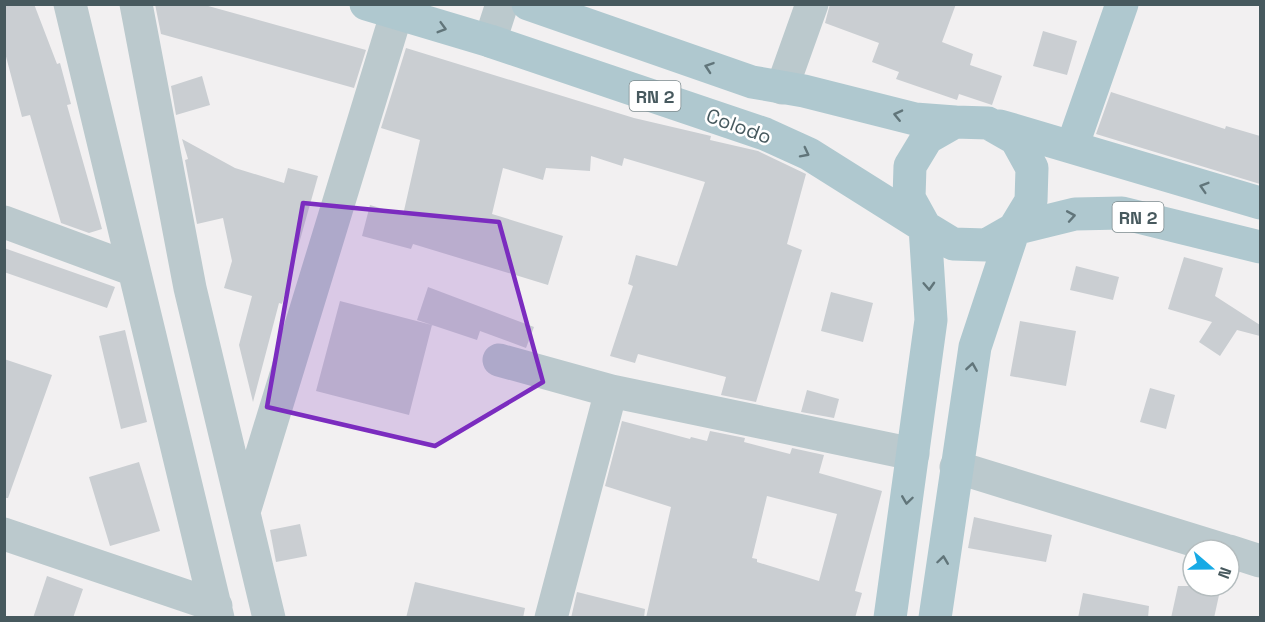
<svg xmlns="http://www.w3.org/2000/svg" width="1265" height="622" viewBox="0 0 1265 622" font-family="'Space Grotesk',sans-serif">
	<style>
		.building { fill: #caced2; fill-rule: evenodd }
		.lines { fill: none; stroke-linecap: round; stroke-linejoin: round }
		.minor { stroke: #bbc9cd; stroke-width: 33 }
		.major { stroke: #afc8cf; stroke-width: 33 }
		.oneway { stroke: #61757a }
		.marked { fill: #7b2cbf; fill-opacity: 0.2; stroke: #7b2cbf; stroke-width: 4.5; stroke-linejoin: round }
		.labels { text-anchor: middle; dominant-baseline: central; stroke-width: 5; stroke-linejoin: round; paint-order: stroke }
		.shield { fill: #fff; stroke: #7e8b8e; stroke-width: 1.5 }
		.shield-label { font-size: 18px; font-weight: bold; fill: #47595e }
		.street-label { font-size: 20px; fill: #47595e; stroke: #fff }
	</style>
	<rect width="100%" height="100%" fill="#f2f0f1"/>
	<path class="building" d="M4,4H34L57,64L60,63L71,104L67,105L102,229L89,233L61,223L30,115L22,117L4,49Z
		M155,4H201L366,50L354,88L161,34Z
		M830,4H956L942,42L973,54L970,65L1002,76L992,105L959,94L957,100L896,79L899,72L872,62L879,43L825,23Z
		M1043,31L1077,41L1067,75L1033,66Z
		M406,48L634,118L711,136L710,140L758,151L806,174L787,244L802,250L756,402L721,395L726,377L638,354L635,363L610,356L633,286L628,284L636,255L677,266L705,182L624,158L622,166L591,156L590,171L546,168L543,180L503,168L492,214L563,236L548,285L413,244L411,249L362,236L370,205L403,215L420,140L381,128Z
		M202,76L210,105L176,115L171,86Z
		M1111,92L1225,129L1226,126L1260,136V184L1096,134Z
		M182,139L235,168L284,183L288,168L318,176L282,304L279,303L253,402L239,345L252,296L224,288L232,261L223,218L197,224L185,160L188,159Z
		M4,248L115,287L107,308L4,272Z
		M1184,257L1223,268L1215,296L1260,325V336L1237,330L1220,356L1199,342L1212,322L1168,309Z
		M1076,266L1119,277L1113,300L1070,290Z
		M428,287L534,327L526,348L480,331L477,340L417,320Z
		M831,292L873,303L863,342L821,331Z
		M340,301L432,325L409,415L316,391Z
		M1020,321L1076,331L1066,386L1010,376Z
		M125,330L147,422L121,429L99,336Z
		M4,359L52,375L8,498H4Z
		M1150,388L1175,395L1166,429L1140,422Z
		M807,390L839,399L834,418L801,412Z
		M622,421L690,439L691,437L707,441L710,431L745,438L744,442L790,454L792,448L824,455L819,473L882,491L855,591L862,593L855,618H646L671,507L605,486ZM767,496L837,514L819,581L757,562V559L752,558Z
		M139,462L160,531L110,546L89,477Z
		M974,517L1052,535L1046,562L968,548Z
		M300,524L307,556L276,562L270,530Z
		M47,576L83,589L73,618H33Z
		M415,582L525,608L523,618H406Z
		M1178,586H1221L1214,618H1171Z
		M577,592L645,609L644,618H571Z
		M1083,593L1149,606L1148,618H1078Z"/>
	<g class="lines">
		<path class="minor" d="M70,4L218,618
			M136,4L190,288L269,618
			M490,41L502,4
			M782,88L812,4
			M4,222L134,270
			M499,360L611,391L913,454
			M956,467L1225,550
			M244,512L396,15
			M4,534L216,606
			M1229,551L1260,561
			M551,618L611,391"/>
		<path class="major" d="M366,4L490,41L765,134L809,154L925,227L931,320L890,618
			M528,4L752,82L804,91L915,119L955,122
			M1000,126L1260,203
			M1072,147L1122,4
			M935,618L975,347L1014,229L1031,201L1032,168L1016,139L988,123L955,122L927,138L910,166L909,198L925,227L953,244L986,245L1014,229L1075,214L1122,213L1260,247"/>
	</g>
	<defs><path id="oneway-chevron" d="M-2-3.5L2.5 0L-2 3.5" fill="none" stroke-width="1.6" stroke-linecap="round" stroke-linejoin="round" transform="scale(1.5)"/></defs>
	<g class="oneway">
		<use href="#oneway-chevron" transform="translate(442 28) rotate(16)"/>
		<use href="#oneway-chevron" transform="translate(709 67) rotate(-161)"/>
		<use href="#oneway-chevron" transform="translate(898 115) rotate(-167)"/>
		<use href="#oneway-chevron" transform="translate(805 153) rotate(27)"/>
		<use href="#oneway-chevron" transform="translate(1204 187) rotate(-163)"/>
		<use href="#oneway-chevron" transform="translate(1071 216) rotate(-10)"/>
		<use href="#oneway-chevron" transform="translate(929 286) rotate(87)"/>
		<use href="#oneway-chevron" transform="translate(972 367) rotate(-81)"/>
		<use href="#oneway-chevron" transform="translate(907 500) rotate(98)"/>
		<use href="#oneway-chevron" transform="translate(943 560) rotate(-82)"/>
	</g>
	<path class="marked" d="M303,203L499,222L543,382L435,446L267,407Z"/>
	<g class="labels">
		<g class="shield">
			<rect x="629.5" y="81" width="51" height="30" rx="4.5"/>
			<rect x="1112.5" y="202" width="51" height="30" rx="4.5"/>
		</g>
		<g class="shield-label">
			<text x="655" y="96">RN 2</text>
			<text x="1138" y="217">RN 2</text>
		</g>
		<g class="street-label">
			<text transform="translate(739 126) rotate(20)">Colodo</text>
		</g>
	</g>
	<rect width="1265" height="622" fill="none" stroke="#47595e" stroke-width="12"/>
	<g transform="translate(1211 568) rotate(110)"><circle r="28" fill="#ffffff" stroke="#b5bdbf" stroke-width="1.5"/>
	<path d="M0-4.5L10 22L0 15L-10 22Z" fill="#17aae5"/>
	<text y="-9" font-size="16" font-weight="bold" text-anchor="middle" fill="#47595e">N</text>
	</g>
</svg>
